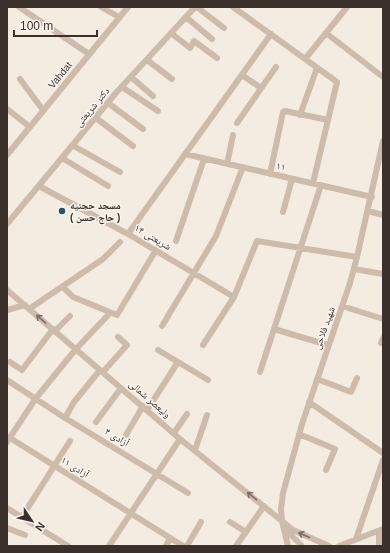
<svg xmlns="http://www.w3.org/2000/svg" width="390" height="553" viewBox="0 0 390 553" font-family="Helvetica,'Noto Naskh Arabic',sans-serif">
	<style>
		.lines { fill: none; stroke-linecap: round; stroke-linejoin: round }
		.minor { stroke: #cdbbac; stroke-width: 6 }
		.oneway { stroke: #7d6f65 }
		.poi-dot { fill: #1f5a5e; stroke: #fbf5ee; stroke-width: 1.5 }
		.labels { text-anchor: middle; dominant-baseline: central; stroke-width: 3; stroke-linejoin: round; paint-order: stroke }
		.street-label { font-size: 10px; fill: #3b302b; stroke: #fbf5ee }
		.poi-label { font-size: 10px; font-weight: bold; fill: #3b302b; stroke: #fbf5ee; text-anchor: start }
	</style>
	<rect width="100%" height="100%" fill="#f4ebe1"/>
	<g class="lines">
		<path class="minor" d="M19,7L89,54
			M101,7L119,17
			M197,7L224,28
			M233,7L337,82L313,183
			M186,17L212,39
			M171,33L190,48L194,41L217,58
			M326,33L383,77
			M305,59L347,7
			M147,60L172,79
			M242,75L261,88
			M131,77L153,96
			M20,79L43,110
			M122,87L158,111
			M108,103L143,129
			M7,109L30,127
			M300,115L317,68
			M96,118L133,146
			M237,123L276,67
			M72,145L120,172
			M185,154L372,197
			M7,155L128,7
			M62,158L108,186
			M227,164L233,135
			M270,174L283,112L285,111L328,120
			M39,186L128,234L234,297
			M368,211L383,215
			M283,212L292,179
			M7,224L115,94L195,7
			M128,234L271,34
			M176,241L204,159
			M354,269L383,274
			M63,287L73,297L117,315L156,250
			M7,290L180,439L282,521L293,530L329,546
			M342,306L383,319
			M29,309L103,259L120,242
			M7,310L25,305
			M162,326L216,236L243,167
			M274,329L328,345
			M55,331L70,316
			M381,343L383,338
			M203,345L234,297L257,241L357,257
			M158,350L208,380
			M10,362L22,370L53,329
			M103,372L127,345L118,337
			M260,372L321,185
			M317,379L351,392L357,378
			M7,380L65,418L188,493
			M309,402L383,453
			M147,410L178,362
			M65,418L74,402L100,370
			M96,422L121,388
			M174,433L187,414
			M299,434L335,449L326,470
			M126,435L143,406
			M10,438L183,546
			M7,442L36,398L76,349L110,313
			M195,450L207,415
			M7,508L68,546
			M22,517L70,441
			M230,522L246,532
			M285,527L290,534L301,545
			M7,528L25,535
			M379,531V546
			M356,539L383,460
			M109,546L180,439
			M166,546L170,538
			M187,546L201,522
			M236,546L264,506
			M288,546L282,521L281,509L283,493L302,424L350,283L357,257L383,141
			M339,546L383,529"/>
	</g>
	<defs><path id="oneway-shaft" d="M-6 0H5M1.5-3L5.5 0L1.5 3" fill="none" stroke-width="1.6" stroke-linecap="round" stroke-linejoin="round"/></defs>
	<g class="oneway">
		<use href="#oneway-shaft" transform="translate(41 319) rotate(-139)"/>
		<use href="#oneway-shaft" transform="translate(252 496) rotate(-141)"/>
		<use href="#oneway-shaft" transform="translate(304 535) rotate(-156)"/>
	</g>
	<circle class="poi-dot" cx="62" cy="211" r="4"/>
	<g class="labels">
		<g class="street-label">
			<text transform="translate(60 75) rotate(-51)">Vahdat</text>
			<text transform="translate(92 107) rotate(-50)">دکتر شریعتی</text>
			<text transform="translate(281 166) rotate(13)">۱۱</text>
			<text transform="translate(153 237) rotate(31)">شریعتی ۱۴</text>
			<text transform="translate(324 328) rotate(-70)">شهید فلاحی</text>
			<text transform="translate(150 399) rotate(41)">ولیعصر شمالی</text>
			<text transform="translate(117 437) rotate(31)">آزادی ۴</text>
			<text transform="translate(75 467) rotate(32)">آزادی ۱۱</text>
		</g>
		<g class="poi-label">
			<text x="70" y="205">مسجد حجتیه<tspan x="70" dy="12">( حاج حسن )</tspan></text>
		</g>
	</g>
	<rect width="390" height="553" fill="none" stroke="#3b302b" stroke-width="16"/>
	<g transform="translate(32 521) rotate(125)" stroke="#fbf5ee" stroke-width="3" paint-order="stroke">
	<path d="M0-3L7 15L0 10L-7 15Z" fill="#3b302b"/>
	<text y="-6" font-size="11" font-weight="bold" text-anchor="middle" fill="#3b302b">N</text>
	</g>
	<path d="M14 30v6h83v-6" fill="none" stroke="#3b302b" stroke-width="2"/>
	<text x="20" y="30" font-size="12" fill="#3b302b" stroke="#fbf5ee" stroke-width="3" paint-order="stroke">100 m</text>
</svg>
